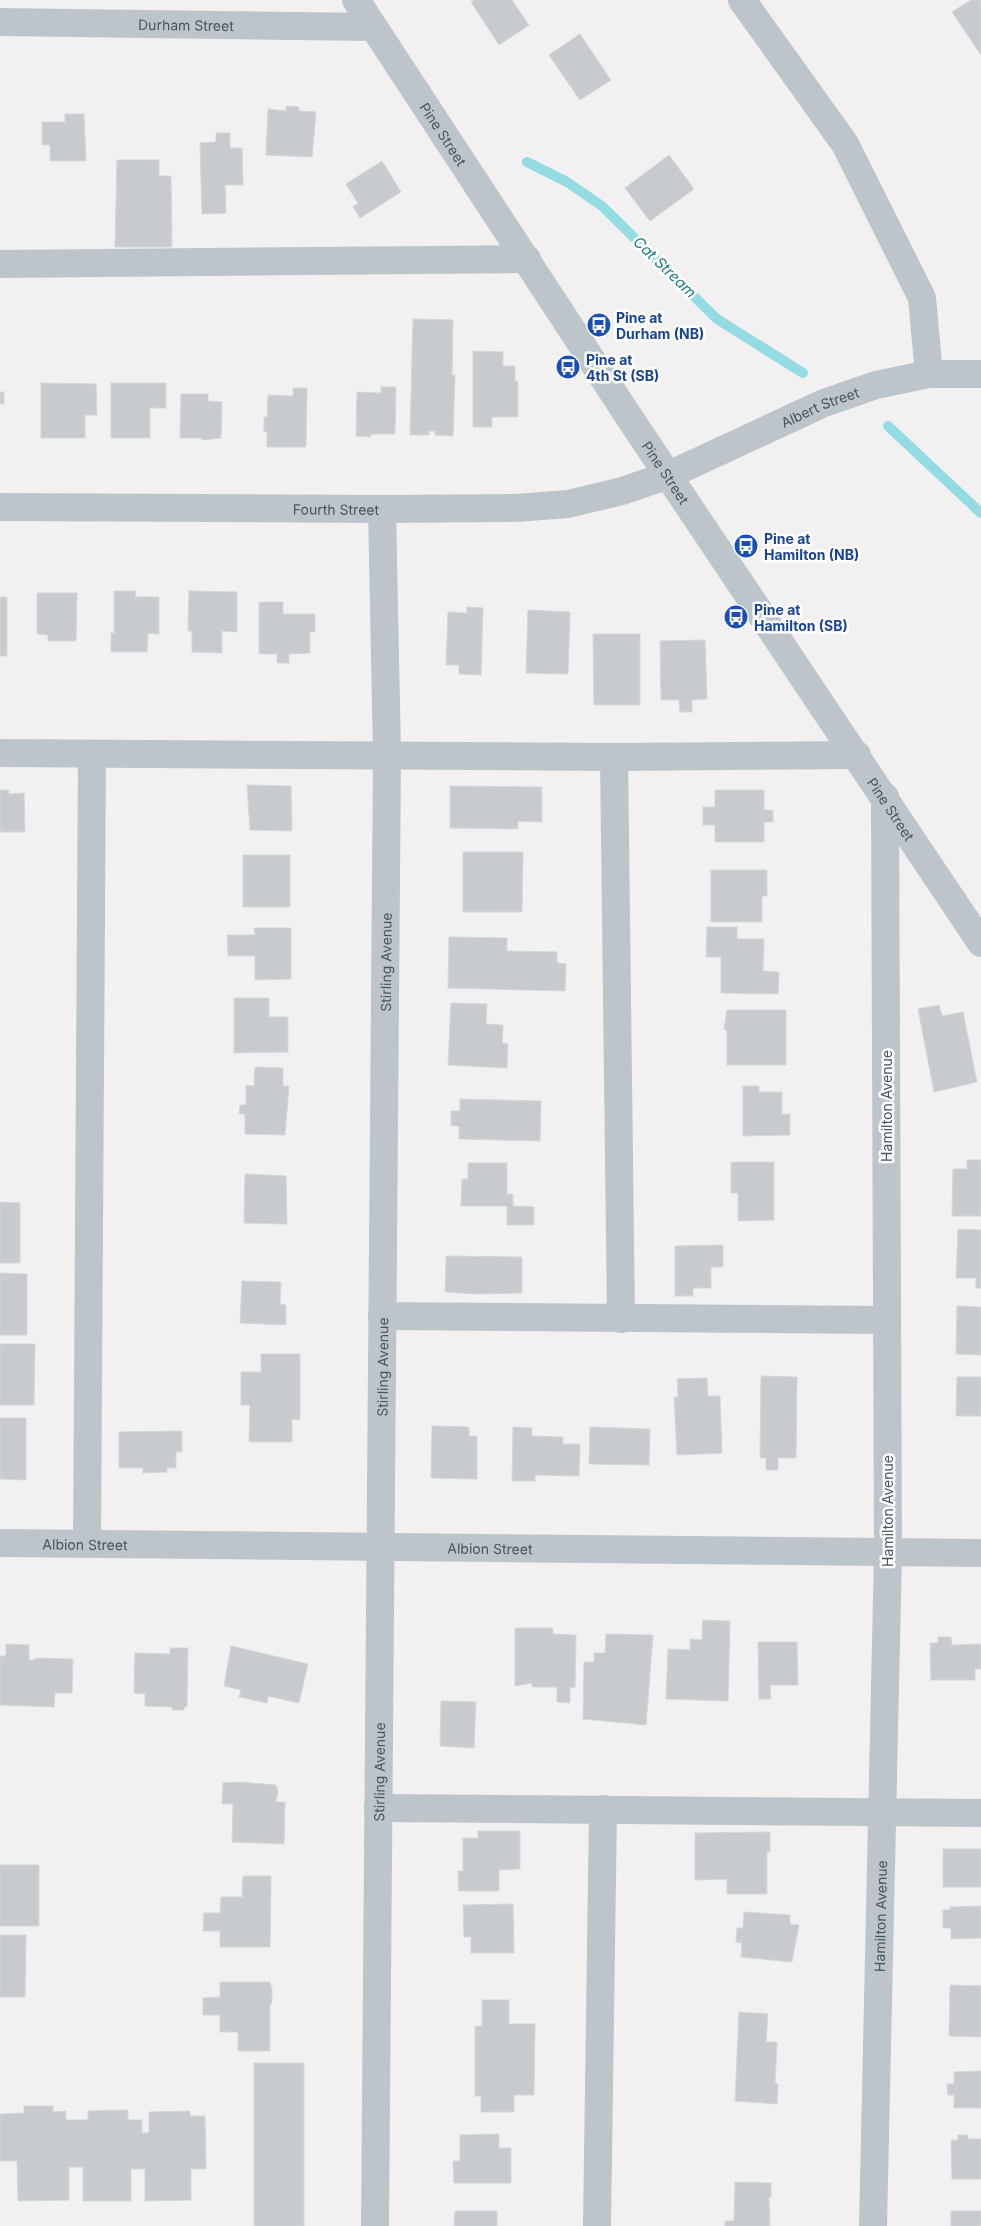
<svg xmlns="http://www.w3.org/2000/svg" width="981" height="2226" viewBox="0 0 981 2226" font-family="Inter,sans-serif">
	<style>
		.lines { fill: none; stroke-linecap: round; stroke-linejoin: round }
		.stream { stroke: #94dce3; stroke-width: 10 }
		.building { fill: #c7cbcf; stroke: #d4d7da }
		.minor { stroke: #bdc5cb; stroke-width: 28 }
		.labels { text-anchor: middle; dominant-baseline: central; stroke-width: 5; stroke-linejoin: round; paint-order: stroke }
		.street-label { font-size: 14px; fill: #49555b; stroke: #fff }
		.transit-label { font-size: 14px; font-weight: bold; fill: #164399; stroke: #fff; text-anchor: start }
		.water-label { font-size: 15px; font-style: italic; fill: #1a7d88; stroke: #fff }
	</style>
	<rect width="100%" height="100%" fill="#f2f0f0"/>
	<g class="lines">
		<path class="stream" d="M527,162L567,182L602,206L717,319L803,373
			M888,426L981,513"/>
	</g>
	<path class="building" d="M474,0H512L529,25L499,45L471,2Z
		M971,0H981V55L952,12Z
		M580,34L611,80L580,100L549,55Z
		M286,106L299,107V111L316,112L312,157L266,155L268,109L286,111Z
		M65,114H84L86,161H50V145H42V122H65Z
		M216,133H230V148H242L243,185H225L226,213L202,214L200,143L216,142Z
		M669,155L694,189L650,221L625,188Z
		M117,160H159V176H171L172,247H115Z
		M382,161L401,192L360,218L353,207L358,203L346,184Z
		M413,319L453,320L452,375H455L453,436L435,435V431H429V435H410Z
		M473,351L503,352V366H515V381H518V417H492V427H473Z
		M41,383L96,384L97,415H85V438H41Z
		M111,383H166V408H150V438H111Z
		M381,387H395L396,390L395,434H371V437L356,436L357,392L381,393Z
		M293,388H307L306,447H267V432H264V417H267L268,395L293,396Z
		M0,392H4V404H0Z
		M181,394H208V401L222,402L221,438L202,440V438H180Z
		M114,591H136L135,597H159V634L148,633L147,652H111V633H114Z
		M189,591L237,592V632L222,631V653L192,652V631H188Z
		M37,593H77L76,641H48V635L37,634Z
		M0,597H7V656H0Z
		M259,602H283V614H315V632H310V653L289,654V663H277V654H259Z
		M467,607L483,608L481,675L459,674V665H446L448,612L467,613Z
		M528,610L570,612L568,674L526,673Z
		M593,634H640V705H594Z
		M705,640L707,699L692,700V712H680L679,700H661L660,641Z
		M247,785L291,786L292,831L250,830Z
		M450,786L542,787V822L518,821V829L450,828Z
		M0,790H9V794L24,793L25,832H0Z
		M715,790H764V810H773V822H764V842H715V825H703V807H715Z
		M463,852H523L522,912H463Z
		M243,855H290V907H243Z
		M711,870H767V896H762V922H711Z
		M707,927H737V939H764L763,971L779,972L778,994L721,993V957H706Z
		M254,928H291V979L255,980V956H228L227,935H255Z
		M449,937L507,938V951L557,952V963L566,964L565,991L448,988Z
		M234,998H269V1017H288V1052L234,1053Z
		M451,1003L487,1004L486,1024L503,1025L502,1043L508,1044L507,1068L448,1065Z
		M939,1005L942,1016L963,1012L977,1082L934,1092L918,1009Z
		M727,1010H786V1065H727V1031L724,1029Z
		M255,1067L283,1068V1086H289L285,1135L245,1134V1114H239L240,1105H246V1085L254,1086Z
		M743,1086H759V1092H782V1114H790V1135L743,1136Z
		M460,1099L541,1101L540,1141L459,1139V1126H451V1111H460Z
		M967,1160H981V1216H952L953,1169H967Z
		M731,1162H774V1220L738,1221V1193H731Z
		M468,1163H507V1194H513V1206L534,1207V1225H507V1206H461L462,1179H468Z
		M245,1174L286,1176L287,1224L244,1223Z
		M0,1202L20,1203V1263H0Z
		M958,1229L981,1230V1288H976V1278H956Z
		M723,1245V1267H711V1288H693V1296H675V1246Z
		M446,1256L522,1257V1293L477,1294L445,1292Z
		M0,1273L27,1274V1335H0Z
		M242,1281L281,1282L280,1304L286,1305V1325L240,1323Z
		M957,1306L981,1307V1355L956,1354Z
		M0,1344H35L34,1405H0Z
		M261,1354H300V1420L292,1419V1442H249L250,1405H241V1372H261Z
		M761,1376L797,1377L796,1458H778V1470H766V1458H760Z
		M957,1377H981V1416H956Z
		M707,1378L708,1396H720L722,1453L677,1455L674,1397H678L677,1379Z
		M0,1418H26V1480L0,1479Z
		M432,1426L469,1427V1436H477V1479L431,1478Z
		M513,1427L532,1428V1436L563,1437V1444H580L579,1476L535,1475V1481H512Z
		M590,1427L650,1429L649,1465L589,1464Z
		M182,1431V1452H176V1468H167V1472L143,1473V1468H119V1432Z
		M703,1620L730,1621L728,1701L666,1699L668,1649L690,1650V1639L702,1640Z
		M515,1628H553V1634L576,1635L575,1688L570,1687V1703L557,1702V1687H532V1683L515,1686Z
		M606,1634L653,1635L646,1725L583,1719L584,1662H594V1653H605Z
		M938,1637H951L952,1645L981,1644V1669H975V1680H931L930,1643H938Z
		M758,1642H797L798,1685H770L771,1699H759Z
		M6,1644L29,1645V1660H35V1658L73,1659L72,1693H55L54,1707L0,1705V1656H6Z
		M231,1646L308,1664L299,1703L268,1696L267,1703L239,1697L241,1690L224,1686Z
		M170,1648H188L187,1707H184V1710H172V1707L145,1706V1694L134,1693L135,1653L170,1654Z
		M441,1701L476,1702L474,1748L440,1746Z
		M237,1782L276,1785L278,1791L276,1802H285L284,1844L232,1842L233,1804H222L223,1783Z
		M478,1831H520V1869L499,1870V1891H459L458,1871H463V1838H478Z
		M770,1832V1852H767V1894H727V1879L695,1880V1833Z
		M943,1849H981V1887H943Z
		M0,1865H39V1926H0Z
		M243,1876H271L270,1947H220V1931H203L204,1913H220L221,1897H242Z
		M513,1904L514,1953H471V1937H464L463,1905Z
		M981,1906V1938L951,1939V1928H943V1910H950V1907Z
		M744,1912L790,1915V1924L799,1925L792,1962L741,1957L742,1943L736,1942L737,1928H743Z
		M0,1935H26L25,1997H0Z
		M220,1982H270L272,1989V2002L270,2005V2051H238V2032H220V2015H203V1998L220,1997Z
		M950,1985L981,1986V2037L949,2036Z
		M482,2000H509V2024H535L534,2095H514V2112H481V2096H475V2026H482Z
		M739,2012L768,2014L766,2042H777L775,2083L778,2084L777,2104L735,2101Z
		M254,2063H304V2226H254Z
		M981,2071V2108H954V2095H948L947,2084H954V2072Z
		M24,2106H53V2112L66,2111V2120H88V2111L128,2110V2120H142V2133H149V2112L190,2111V2116H205L206,2169H191V2200L145,2201V2169H131V2201H83V2167H69V2200L18,2201L17,2161H0V2114L24,2113Z
		M499,2134V2148H511V2183H454L453,2161H460V2135Z
		M958,2135H968V2139H981V2179H952L951,2140H958Z
		M735,2182L771,2183V2198L769,2197L770,2226H725V2221H734Z
		M455,2211H497V2226H454Z
		M951,2211H981V2226H951Z"/>
	<g class="lines">
		<g class="minor">
			<path id="s1" d="M356,0L633,423L981,943"/>
			<path d="M742,0L845,144L922,298L929,374"/>
			<path id="s2" d="M0,22L373,27"/>
			<path d="M0,264L527,259"/>
			<path id="s3" d="M0,507L382,509L516,508L568,504L622,491L669,475L824,403L876,385L929,374H981"/>
			<path d="M0,753L614,757L857,755"/>
			<path d="M614,757L621,1319"/>
			<path d="M382,1316L887,1320"/>
			<path id="s4" d="M0,1543L981,1553"/>
			<path d="M87,1544L92,754"/>
			<path d="M378,1808L981,1813"/>
			<path id="s5" d="M375,2226L387,755L382,509"/>
			<path d="M597,2226L603,1809"/>
			<path id="s6" d="M873,2226L888,1552L885,797"/>
		</g>
	</g>
	<defs>
		<symbol id="bus-disc" viewBox="-11 -11 22 22"><circle r="9.5" fill="#1a4fb4" stroke="#fff"/><path d="M-5-6H5V4H4V6H2V4H-2V6H-4V4H-5ZM-3.5-4V0h7V-4ZM-3.5 1.2v1.5H-2V1.2ZM2 1.2v1.5H3.5V1.2Z" fill="#fff"/></symbol>
	</defs>
	<g fill-rule="evenodd">
		<use href="#bus-disc" x="585" y="311" width="28" height="28"/>
		<use href="#bus-disc" x="554" y="353" width="28" height="28"/>
		<use href="#bus-disc" x="732" y="532" width="28" height="28"/>
		<use href="#bus-disc" x="722" y="603" width="28" height="28"/>
	</g>
	<g class="labels">
		<g class="street-label">
			<text stroke="none"><textPath href="#s2" startOffset="186">Durham Street</textPath></text>
			<text stroke="none"><textPath href="#s1" startOffset="160">Pine Street</textPath></text>
			<text stroke="none"><textPath href="#s3" startOffset="839">Albert Street</textPath></text>
			<text stroke="none"><textPath href="#s1" startOffset="565">Pine Street</textPath></text>
			<text stroke="none"><textPath href="#s3" startOffset="336">Fourth Street</textPath></text>
			<text stroke="none"><textPath href="#s1" startOffset="970">Pine Street</textPath></text>
			<text stroke="none"><textPath href="#s5" startOffset="1264">Stirling Avenue</textPath></text>
			<text transform="translate(886 1106) rotate(-90)">Hamilton Avenue</text>
			<text stroke="none"><textPath href="#s5" startOffset="859">Stirling Avenue</textPath></text>
			<text transform="translate(887 1511) rotate(-90)">Hamilton Avenue</text>
			<text stroke="none"><textPath href="#s4" startOffset="85">Albion Street</textPath></text>
			<text stroke="none"><textPath href="#s4" startOffset="490">Albion Street</textPath></text>
			<text stroke="none"><textPath href="#s5" startOffset="454">Stirling Avenue</textPath></text>
			<text stroke="none"><textPath href="#s6" startOffset="310">Hamilton Avenue</textPath></text>
		</g>
		<g class="transit-label">
			<text x="616" y="317">Pine at<tspan x="616" dy="16">Durham (NB)</tspan></text>
			<text x="586" y="359">Pine at<tspan x="586" dy="16">4th St (SB)</tspan></text>
			<text x="764" y="538">Pine at<tspan x="764" dy="16">Hamilton (NB)</tspan></text>
			<text x="754" y="609">Pine at<tspan x="754" dy="16">Hamilton (SB)</tspan></text>
		</g>
		<g class="water-label">
			<text transform="translate(665 267) rotate(44)">Cat Stream</text>
		</g>
	</g>
</svg>
